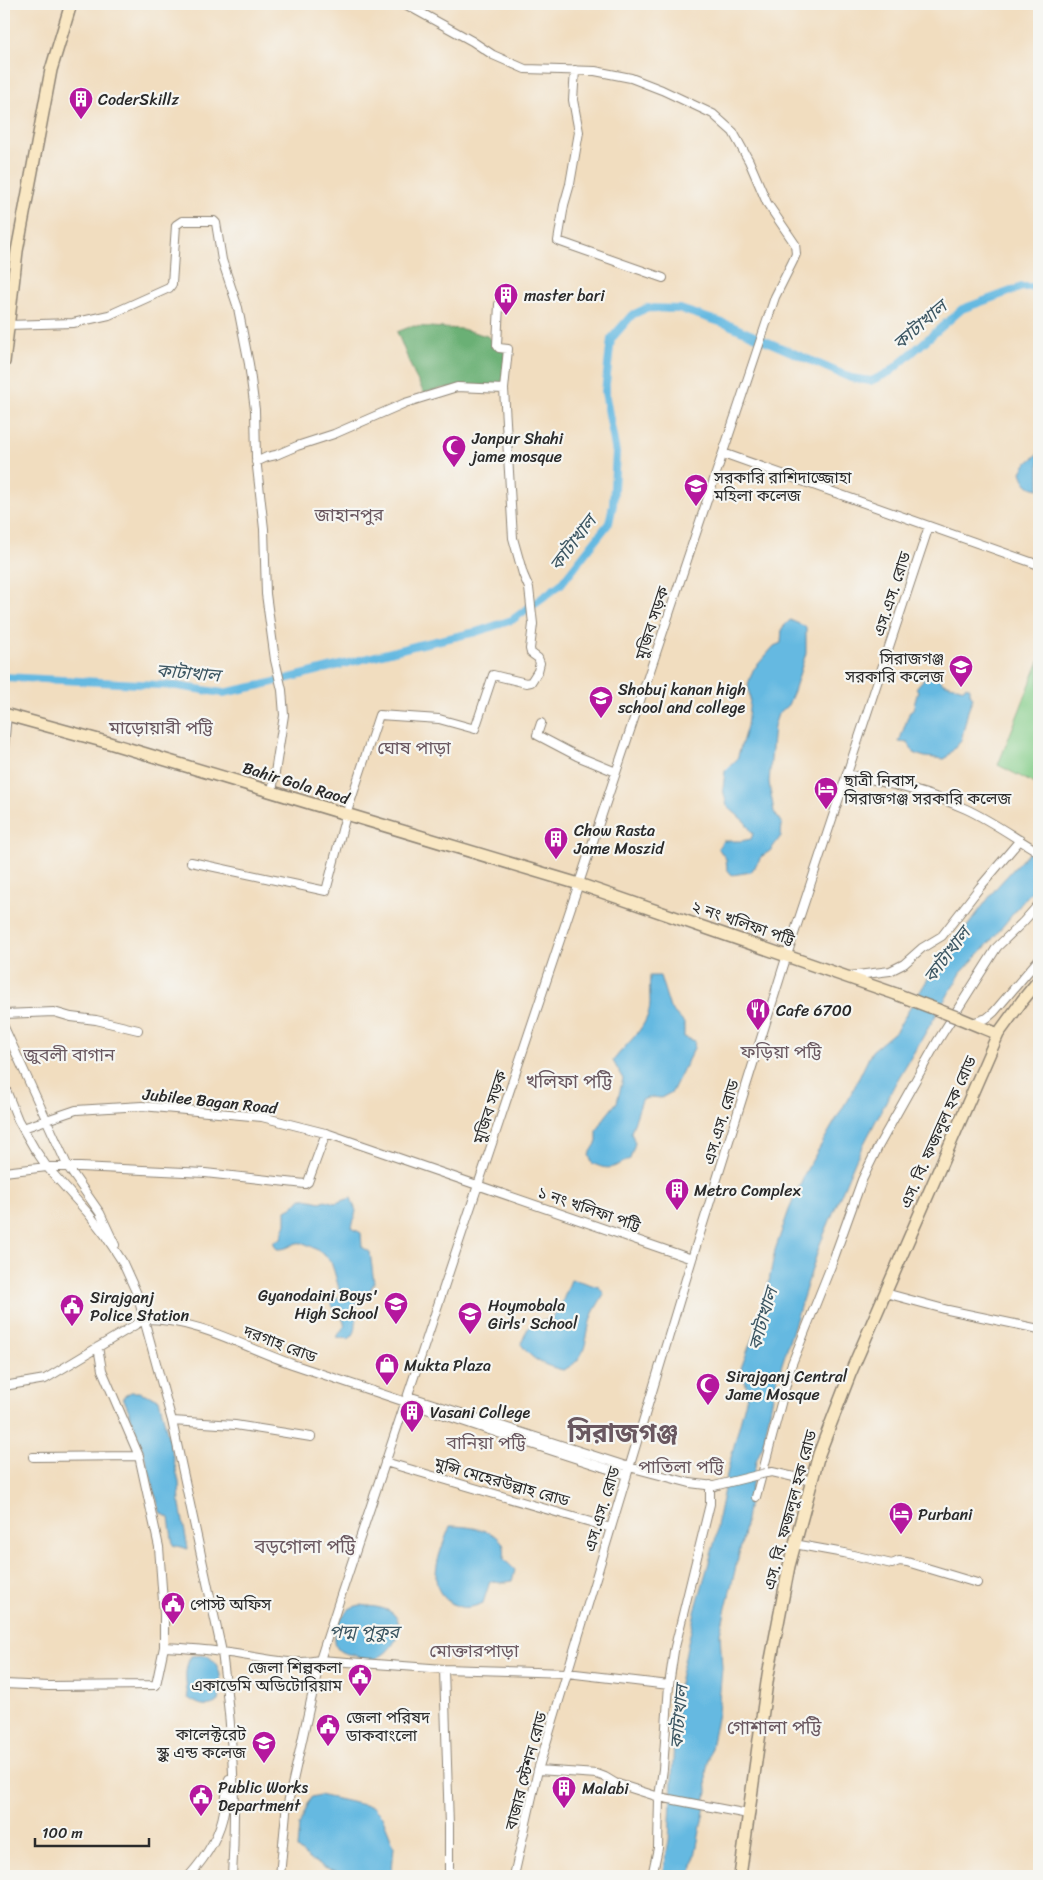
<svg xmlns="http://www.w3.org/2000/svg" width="1043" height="1880" viewBox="0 0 1043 1880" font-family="Sriracha,'Noto Sans Bengali',sans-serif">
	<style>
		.green { fill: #84cd89; stroke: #587c5a }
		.forest { fill: #6bb075; stroke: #4b6e50 }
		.water { fill: #65b9e1; stroke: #487286 }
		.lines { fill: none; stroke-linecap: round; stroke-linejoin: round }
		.canal { stroke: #65b9e1; stroke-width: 8 }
		.street-casing { stroke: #8e8475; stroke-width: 10 }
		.secondary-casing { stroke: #8e8475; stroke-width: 14 }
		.street { stroke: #fff; stroke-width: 8 }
		.secondary { stroke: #f9e7c3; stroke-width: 11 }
		.street-bridge-casing { stroke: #8e8475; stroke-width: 10; stroke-linecap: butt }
		.secondary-bridge-casing { stroke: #8e8475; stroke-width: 14; stroke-linecap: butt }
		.street-bridge { stroke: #fff; stroke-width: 8 }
		.secondary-bridge { stroke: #f9e7c3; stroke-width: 11 }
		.labels { text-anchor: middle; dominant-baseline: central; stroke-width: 4.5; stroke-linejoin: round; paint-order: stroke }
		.poi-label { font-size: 16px; fill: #2b2b2b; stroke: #f6f6f2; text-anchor: start }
		.street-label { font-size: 16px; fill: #2b2b2b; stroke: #f6f6f2 }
		.water-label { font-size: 18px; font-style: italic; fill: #3c5662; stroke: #f6f6f2 }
		.neighbourhood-label { font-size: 18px; fill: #6a5860; stroke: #f6f6f2 }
		.quarter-label { font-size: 19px; fill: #6a5860; stroke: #f6f6f2 }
		.town-label { font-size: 26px; font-weight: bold; fill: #6a5860; stroke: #f6f6f2 }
	</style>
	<rect width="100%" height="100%" fill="#f6f6f2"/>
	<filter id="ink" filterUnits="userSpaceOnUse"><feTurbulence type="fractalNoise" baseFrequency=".02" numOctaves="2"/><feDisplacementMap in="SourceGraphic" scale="10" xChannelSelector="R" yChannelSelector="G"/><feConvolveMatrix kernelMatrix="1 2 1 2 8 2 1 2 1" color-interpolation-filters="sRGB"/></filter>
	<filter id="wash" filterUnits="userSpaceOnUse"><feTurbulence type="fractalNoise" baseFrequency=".0096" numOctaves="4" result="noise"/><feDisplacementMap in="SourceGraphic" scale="20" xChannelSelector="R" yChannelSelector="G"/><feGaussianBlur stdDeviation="1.12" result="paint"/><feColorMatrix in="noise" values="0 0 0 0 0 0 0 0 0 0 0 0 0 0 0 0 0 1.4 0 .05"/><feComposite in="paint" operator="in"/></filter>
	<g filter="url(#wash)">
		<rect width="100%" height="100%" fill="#f1ddbf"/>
		<path class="green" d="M1039,661V786L998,765Z"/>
		<path class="forest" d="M412,326L462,329L487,336L505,349L504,389L444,388L424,393L414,374L397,332Z"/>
		<path class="water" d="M1039,453V489C1028,488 1024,482 1021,472L1025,465Z
			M790,620L806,627V653L794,691L788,705L778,714L774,726L769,782L774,812L782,824L781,836L770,851L762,856L751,872L732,875L727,869L726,859L718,848L723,841H741L751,839L753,834L745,822L727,806L723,789L725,771L737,759L747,726L750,699L748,684L753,670L774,646L781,643L782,628Z
			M928,674L937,675L943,683L964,689L966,686L970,688V693L973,698L968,711L961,741L945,759L925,757L915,754L908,743L899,742L910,711L913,709L918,691L916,688Z
			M1039,841V882L989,943L961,973L895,1084L856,1159L820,1244L775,1386L763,1445L756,1461L743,1537L720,1633L722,1668L718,1713L706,1773L707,1791L703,1816L691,1876H663L669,1841L674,1741L679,1696L678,1687L696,1608L716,1537L718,1518L729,1465L748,1392L741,1368L764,1307L775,1250L789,1210L806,1171L853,1090L872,1051L896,1031L929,977L997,887Z
			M650,976H660L670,1008L684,1023V1037L695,1041L694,1048L672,1092L661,1098L652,1097L642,1100L631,1132L635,1143L630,1159C613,1167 610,1172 592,1163L589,1155L597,1142V1131L605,1117L617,1102L623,1079L613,1061C626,1043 649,1028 650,1003C650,994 649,985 650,976Z
			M301,1198L321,1202L325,1200L335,1203L351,1198L356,1211L352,1228L361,1233L362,1247L370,1252L374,1283L367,1296L358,1295C357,1301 356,1307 356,1312C355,1323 359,1331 349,1339L337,1337L345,1325L340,1313L331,1305L334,1299L341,1297C338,1285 335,1273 331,1262C329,1257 308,1243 302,1243C293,1241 290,1250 277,1249L273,1242L281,1238L286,1223V1210L295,1205Z
			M571,1280C580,1280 590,1285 599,1287L604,1294C601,1300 597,1305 594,1311C583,1333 592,1358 563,1370C545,1366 531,1360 521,1344L527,1330L533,1322L550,1320L559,1310Z
			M131,1392H139L159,1399L179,1482L180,1505L188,1549L173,1545L169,1518L160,1512C150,1472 139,1434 123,1397Z
			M450,1526C465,1526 500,1529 504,1547C505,1551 504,1556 504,1559L515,1570L512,1581L501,1583L490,1581L483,1603C474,1607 463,1610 453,1604C450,1602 446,1600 444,1597C426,1580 443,1545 450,1526Z
			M360,1605C369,1606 383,1607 391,1612C410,1625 391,1656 373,1659C367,1660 360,1657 354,1655C348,1654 340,1653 337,1648C330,1636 341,1612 353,1607C355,1606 358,1606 360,1605Z
			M206,1655C223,1664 222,1684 219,1701C207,1709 199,1705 188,1698C186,1683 183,1670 191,1656Z
			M319,1795L373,1807L382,1816L394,1846L392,1870L386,1876C351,1876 325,1874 297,1849L299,1826L311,1797Z"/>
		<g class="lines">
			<path class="canal" d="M4,677L177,686L223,693L262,685L418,645L476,632L512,620L561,584L609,523L613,505L616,453L605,392L611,339L632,315L647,308L680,309L729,325L851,378L871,381L890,372L962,309L1022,287H1039"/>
		</g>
	</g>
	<g filter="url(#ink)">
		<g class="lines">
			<defs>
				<path id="street" d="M575,70L573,100L579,132L570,184L564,205L558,241L663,278
					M499,304L497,345L499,348L508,349L504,389
					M8,325L73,323L109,315L169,288L172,284L176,225L182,221H214L216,223L222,260L238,308L249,364L255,410L256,458L264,529L266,594L275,660L282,690L284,715L272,792
					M723,453L1039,565
					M541,723L537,735L577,756L616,772
					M4,747L7,714
					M847,774C887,783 928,792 966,809C992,821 1015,838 1039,852
					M191,862L326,891L346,815L379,715L439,719L475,729L493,675L526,683L531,682L538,671L540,663L538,658L531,653L530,649L533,624L529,588L523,574L513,538L504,389L457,387L405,403L334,434L297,446L276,455L267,457L256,462
					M849,976L890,971L904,964L922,948L942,936L980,887L1020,840
					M4,1014L54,1012L71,1017L96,1020L138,1030
					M972,1023L987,1018L994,1012L1039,959
					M4,1027L68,1167L100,1213L115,1245
					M4,1085L18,1120L34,1148L47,1167L88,1213L105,1235L122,1261L137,1294L172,1421L222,1652C232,1725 237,1802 232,1876
					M23,1128L76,1110L142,1106L262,1117L329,1134L692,1259
					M4,1172L47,1167H80L205,1173L305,1184L308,1182L326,1133
					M885,1293L948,1310L1039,1329
					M4,1386L45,1379L145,1319C197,1319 244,1347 292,1364C404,1402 515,1439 627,1475
					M408,1396L629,1467L690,1483L714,1486
					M172,1421L235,1425L311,1437
					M33,1457L139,1456
					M385,1462L611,1528
					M766,1473L772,1472L812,1481
					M756,1497L791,1366L831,1266L862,1180L878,1147L937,1042L997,947L1023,922L1039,904
					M794,1544L844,1553L892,1564L899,1561L907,1562L977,1583
					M164,1647C183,1648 202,1649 221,1652C253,1655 288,1667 320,1660L444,1669L567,1673L669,1685
					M444,1669L449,1826V1876
					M4,1684L49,1686L156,1685L164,1647V1615L159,1547L139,1456L102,1370L98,1347
					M538,1770L597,1774L605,1777L615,1783L659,1797L748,1814
					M189,1876C206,1857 220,1836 224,1811C226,1800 226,1789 229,1779
					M280,1876L286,1812L320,1660L342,1592L775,297L793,261L796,254L795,244L767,203L749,161L733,132L713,114L662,90L631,78L595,71L525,69L493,55L472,41L405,4
					M514,1876L538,1770L692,1259L787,955L929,526
					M652,1876L658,1848L659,1797L663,1769L669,1685L674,1651L710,1504V1485"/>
				<path id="secondary" d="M4,362L17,251L51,70L71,4
					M4,714L106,742L579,884L896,994
					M959,1018L998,1034
					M740,1876L768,1675L789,1566L819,1454L850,1374L998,1034L1022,1001L1039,980"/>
			</defs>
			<use href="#street" class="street-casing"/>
			<use href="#secondary" class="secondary-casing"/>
			<use href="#street" class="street"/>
			<use href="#secondary" class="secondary"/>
			<defs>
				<path id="street-bridge" d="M714,1486L766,1473"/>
				<path id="secondary-bridge" d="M896,994L959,1018"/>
			</defs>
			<use href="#street-bridge" class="street-bridge-casing"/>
			<use href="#secondary-bridge" class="secondary-bridge-casing"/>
			<use href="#street-bridge" class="street-bridge"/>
			<use href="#secondary-bridge" class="secondary-bridge"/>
		</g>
	</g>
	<defs>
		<symbol id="building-pin" viewBox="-11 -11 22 30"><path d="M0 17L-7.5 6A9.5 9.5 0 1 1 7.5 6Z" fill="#b5179e" stroke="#f6f6f2"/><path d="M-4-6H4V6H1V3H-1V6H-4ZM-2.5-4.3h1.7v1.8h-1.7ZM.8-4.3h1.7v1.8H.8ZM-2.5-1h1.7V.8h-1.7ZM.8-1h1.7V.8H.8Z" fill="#fff"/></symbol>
		<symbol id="mosque-pin" viewBox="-11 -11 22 30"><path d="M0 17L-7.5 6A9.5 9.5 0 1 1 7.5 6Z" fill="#b5179e" stroke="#f6f6f2"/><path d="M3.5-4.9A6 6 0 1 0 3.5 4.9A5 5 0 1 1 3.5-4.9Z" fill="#fff"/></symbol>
		<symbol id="university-pin" viewBox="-11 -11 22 30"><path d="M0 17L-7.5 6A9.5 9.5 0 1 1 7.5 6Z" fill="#b5179e" stroke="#f6f6f2"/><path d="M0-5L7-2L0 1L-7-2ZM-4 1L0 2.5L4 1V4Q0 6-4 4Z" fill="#fff"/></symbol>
		<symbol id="hotel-pin" viewBox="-11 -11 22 30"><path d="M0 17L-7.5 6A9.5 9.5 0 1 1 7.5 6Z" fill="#b5179e" stroke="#f6f6f2"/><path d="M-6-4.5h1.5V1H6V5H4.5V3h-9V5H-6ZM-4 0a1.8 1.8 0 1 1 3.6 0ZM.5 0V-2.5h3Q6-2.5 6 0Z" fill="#fff"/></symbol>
		<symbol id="restaurant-pin" viewBox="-11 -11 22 30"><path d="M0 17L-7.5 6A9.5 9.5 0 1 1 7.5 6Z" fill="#b5179e" stroke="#f6f6f2"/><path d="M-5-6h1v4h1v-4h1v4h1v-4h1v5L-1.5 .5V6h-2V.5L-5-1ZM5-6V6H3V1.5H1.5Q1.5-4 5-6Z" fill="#fff"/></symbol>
		<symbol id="school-pin" viewBox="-11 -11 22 30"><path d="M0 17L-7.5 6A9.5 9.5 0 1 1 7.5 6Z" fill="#b5179e" stroke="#f6f6f2"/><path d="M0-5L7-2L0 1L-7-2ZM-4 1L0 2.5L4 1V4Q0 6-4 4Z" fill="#fff"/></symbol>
		<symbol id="civic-pin" viewBox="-11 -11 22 30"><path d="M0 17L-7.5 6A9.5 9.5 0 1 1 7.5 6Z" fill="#b5179e" stroke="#f6f6f2"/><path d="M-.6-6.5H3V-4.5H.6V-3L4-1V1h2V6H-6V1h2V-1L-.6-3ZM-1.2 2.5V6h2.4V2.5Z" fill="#fff"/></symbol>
		<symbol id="shop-pin" viewBox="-11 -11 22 30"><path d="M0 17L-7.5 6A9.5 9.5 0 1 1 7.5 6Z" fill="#b5179e" stroke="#f6f6f2"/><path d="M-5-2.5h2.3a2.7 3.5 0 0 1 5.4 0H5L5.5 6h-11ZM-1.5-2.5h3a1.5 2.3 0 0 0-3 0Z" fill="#fff"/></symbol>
	</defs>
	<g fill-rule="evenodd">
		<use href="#building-pin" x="67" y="85" width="28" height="38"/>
		<use href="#building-pin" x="492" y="281" width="28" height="38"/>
		<use href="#mosque-pin" x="440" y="433" width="28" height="38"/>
		<use href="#university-pin" x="682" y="472" width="28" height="38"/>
		<use href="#university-pin" x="947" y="653" width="28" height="38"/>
		<use href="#university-pin" x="587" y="684" width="28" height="38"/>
		<use href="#hotel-pin" x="812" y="775" width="28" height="38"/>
		<use href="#building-pin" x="542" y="825" width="28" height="38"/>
		<use href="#restaurant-pin" x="744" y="996" width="28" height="38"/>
		<use href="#building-pin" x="663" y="1176" width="28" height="38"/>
		<use href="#school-pin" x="382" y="1290" width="28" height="38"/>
		<use href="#civic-pin" x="58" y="1292" width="28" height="38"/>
		<use href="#school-pin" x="456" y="1300" width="28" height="38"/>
		<use href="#shop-pin" x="373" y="1351" width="28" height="38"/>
		<use href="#mosque-pin" x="694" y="1371" width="28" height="38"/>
		<use href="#building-pin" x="398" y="1398" width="28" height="38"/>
		<use href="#hotel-pin" x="887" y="1500" width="28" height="38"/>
		<use href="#civic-pin" x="159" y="1590" width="28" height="38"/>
		<use href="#civic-pin" x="346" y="1662" width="28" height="38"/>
		<use href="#civic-pin" x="314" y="1712" width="28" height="38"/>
		<use href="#school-pin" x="250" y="1729" width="28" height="38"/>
		<use href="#building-pin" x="550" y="1774" width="28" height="38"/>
		<use href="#civic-pin" x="187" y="1782" width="28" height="38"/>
	</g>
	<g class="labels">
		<g class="poi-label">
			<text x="98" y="99">CoderSkillz</text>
			<text x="524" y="295">master bari</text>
			<text x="472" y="438">Janpur Shahi<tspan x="472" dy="18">jame mosque</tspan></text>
			<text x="714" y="477">সরকারি রাশিদাজ্জোহা<tspan x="714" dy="18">মহিলা কলেজ</tspan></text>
			<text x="944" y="658" text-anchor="end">সিরাজগঞ্জ<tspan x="944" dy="18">সরকারি কলেজ</tspan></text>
			<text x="618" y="689">Shobuj kanan high<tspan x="618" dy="18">school and college</tspan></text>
			<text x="844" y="780">ছাত্রী নিবাস,<tspan x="844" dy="18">সিরাজগঞ্জ সরকারি কলেজ</tspan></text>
			<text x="574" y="830">Chow Rasta<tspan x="574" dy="18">Jame Moszid</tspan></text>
			<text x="776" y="1010">Cafe 6700</text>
			<text x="694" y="1190">Metro Complex</text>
			<text x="378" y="1295" text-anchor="end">Gyanodaini Boys'<tspan x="378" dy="18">High School</tspan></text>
			<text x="90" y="1297">Sirajganj<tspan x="90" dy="18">Police Station</tspan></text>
			<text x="488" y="1305">Hoymobala<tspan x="488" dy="18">Girls' School</tspan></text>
			<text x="404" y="1365">Mukta Plaza</text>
			<text x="726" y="1376">Sirajganj Central<tspan x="726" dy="18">Jame Mosque</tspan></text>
			<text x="430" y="1412">Vasani College</text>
			<text x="918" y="1514">Purbani</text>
			<text x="190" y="1604">পোস্ট অফিস</text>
			<text x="342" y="1667" text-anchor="end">জেলা শিল্পকলা<tspan x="342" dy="18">একাডেমি অডিটোরিয়াম</tspan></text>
			<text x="346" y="1717">জেলা পরিষদ<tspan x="346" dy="18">ডাকবাংলো</tspan></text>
			<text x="246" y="1734" text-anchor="end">কালেক্টরেট<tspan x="246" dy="18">স্কুল এন্ড কলেজ</tspan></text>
			<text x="218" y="1787">Public Works<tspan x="218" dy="18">Department</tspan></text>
			<text x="582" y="1788">Malabi</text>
		</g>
		<g class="street-label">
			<text transform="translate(892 594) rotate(-72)">এস.এস. রোড</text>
			<text transform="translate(652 623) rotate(-72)">মুজিব সড়ক</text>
			<text transform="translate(296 783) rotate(17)">Bahir Gola Raod</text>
			<text transform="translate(743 923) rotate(19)">২ নং খলিফা পট্টি</text>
			<text transform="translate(210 1101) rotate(6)">Jubilee Bagan Road</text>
			<text transform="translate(490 1107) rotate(-72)">মুজিব সড়ক</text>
			<text transform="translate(721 1122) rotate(-73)">এস.এস. রোড</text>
			<text transform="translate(938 1132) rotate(-66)">এস. বি. ফজলুল হক রোড</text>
			<text transform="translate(589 1209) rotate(19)">১ নং খলিফা পট্টি</text>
			<text transform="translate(280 1344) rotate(21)">দরগাহ রোড</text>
			<text transform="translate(502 1482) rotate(16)">মুন্সি মেহেরউল্লাহ রোড</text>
			<text transform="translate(602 1509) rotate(-73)">এস.এস. রোড</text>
			<text transform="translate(790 1510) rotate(-75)">এস. বি. ফজলুল হক রোড</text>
			<text transform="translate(526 1771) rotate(-75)">বাজার স্টেশন রোড</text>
		</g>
		<g class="water-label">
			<text transform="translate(920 325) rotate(-41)">কাটাখাল</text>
			<text transform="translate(573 543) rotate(-53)">কাটাখাল</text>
			<text transform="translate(188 673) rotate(5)">কাটাখাল</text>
			<text transform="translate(947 955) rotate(-53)">কাটাখাল</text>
			<text transform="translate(763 1319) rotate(-74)">কাটাখাল</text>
			<text x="364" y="1632">পদ্ম পুকুর</text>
			<text transform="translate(679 1717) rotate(-85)">কাটাখাল</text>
		</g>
		<g class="neighbourhood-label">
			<text x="349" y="515">জাহানপুর</text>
			<text x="161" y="728">মাড়োয়ারী পট্টি</text>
			<text x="414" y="748">ঘোষ পাড়া</text>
			<text x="781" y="1052">ফড়িয়া পট্টি</text>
			<text x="69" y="1055">জুবলী বাগান</text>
			<text x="486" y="1443">বানিয়া পট্টি</text>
			<text x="681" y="1467">পাতিলা পট্টি</text>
			<text x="474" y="1651">মোক্তারপাড়া</text>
		</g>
		<g class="quarter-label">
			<text x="569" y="1081">খলিফা পট্টি</text>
			<text x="305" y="1546">বড়গোলা পট্টি</text>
			<text x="774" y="1727">গোশালা পট্টি</text>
		</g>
		<g class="town-label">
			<text x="623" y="1433">সিরাজগঞ্জ</text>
		</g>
	</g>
	<rect width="1043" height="1880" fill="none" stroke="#f6f6f2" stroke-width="20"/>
	<path d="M35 1838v8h114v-8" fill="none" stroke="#2b2b2b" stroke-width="2.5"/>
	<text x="42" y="1838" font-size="15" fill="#2b2b2b" stroke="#f6f6f2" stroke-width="4" paint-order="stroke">100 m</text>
</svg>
